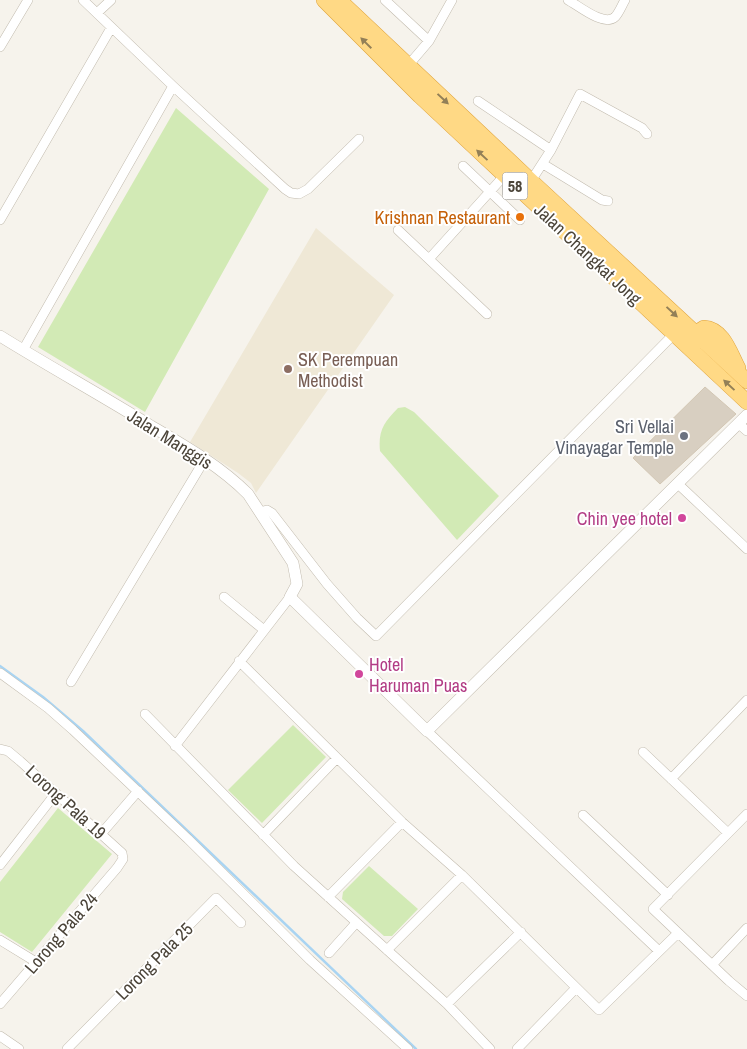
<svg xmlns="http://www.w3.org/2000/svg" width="747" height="1049" viewBox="0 0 747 1049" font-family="'Archivo Narrow',sans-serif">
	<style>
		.education { fill: #efe8d6 }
		.green { fill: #d2eab5 }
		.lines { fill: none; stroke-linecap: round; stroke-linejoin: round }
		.stream { stroke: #a9d4f2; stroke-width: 2.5 }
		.building { fill: #d8cfc1; stroke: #d3c7b4 }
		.minor-casing { stroke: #c2bbae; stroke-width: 10 }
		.tertiary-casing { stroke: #c2bbae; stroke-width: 12 }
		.trunk-casing { stroke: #e0a43c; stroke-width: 16 }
		.minor { stroke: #fff; stroke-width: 9 }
		.tertiary { stroke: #fff; stroke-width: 11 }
		.trunk { stroke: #ffd985; stroke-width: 15 }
		.oneway { fill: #938057 }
		.food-dot { fill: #e8710a; stroke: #fff; stroke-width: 2 }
		.education-dot { fill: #8d6e63; stroke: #fff; stroke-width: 2 }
		.worship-dot { fill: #6b7280; stroke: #fff; stroke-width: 2 }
		.hotel-dot { fill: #d1479c; stroke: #fff; stroke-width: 2 }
		.labels { text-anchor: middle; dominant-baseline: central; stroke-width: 4; stroke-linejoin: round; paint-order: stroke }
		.shield { fill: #fff; stroke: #817c74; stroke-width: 1 }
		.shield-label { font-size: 16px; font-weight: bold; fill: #4b4439 }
		.food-label { font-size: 18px; fill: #c56008; stroke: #fff; text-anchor: end }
		.street-label { font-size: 18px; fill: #4b4439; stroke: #fff }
		.education-label { font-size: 18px; fill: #785e54; stroke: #fff; text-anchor: start }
		.worship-label { font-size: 18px; fill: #5b616d; stroke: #fff; text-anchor: end }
		.hotel-label { font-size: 18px; fill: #b23c85; stroke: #fff; text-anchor: end }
	</style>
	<rect width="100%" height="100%" fill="#f6f3ec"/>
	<path class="education" d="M316,228L394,295L256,493L251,483L238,473L190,442Z"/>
	<path class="green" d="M176,108L269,189L145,412L38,347Z
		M405,407L414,412L499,496L457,540L380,451C378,431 384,422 398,408Z
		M293,725L326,757L262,823L228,790Z
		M58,808L112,854L32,952L0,932V882Z
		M369,866L418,909L392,936H384L342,899L343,892Z"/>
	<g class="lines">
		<path class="stream" d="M0,666L43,697L83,731L416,1049"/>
	</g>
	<path class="building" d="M705,387L736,414L660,484L633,458Z"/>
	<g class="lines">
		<defs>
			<path id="minor" d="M83,0L173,86L285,189L291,193L299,194L308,189L359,139
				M385,0L429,41
				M568,0C579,6 604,27 615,17C619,13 622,5 625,0
				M97,13L111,0
				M0,47L28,0
				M406,68L429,41L452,0
				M478,101L551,150
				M543,164L602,200L608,201
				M463,166L520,220
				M531,181L551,150L580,94L642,128L647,134
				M0,220L111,28
				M398,230L487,314
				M429,259L504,176
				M23,350L173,86
				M739,424L747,431
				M678,484L747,549
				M260,512L267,510L272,513L327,584L357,618L376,636L674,334
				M224,597L264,630
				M239,661L402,822L462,875L599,1010L678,933
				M0,673L48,708L73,730L188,839L310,960L408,1049
				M71,682L205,459
				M145,714L294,866L447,1004L490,1049
				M427,731L659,951
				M175,746L290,597
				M0,749L8,751L20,761L122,853L123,859L117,868L0,1004
				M643,752L728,833
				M671,779L747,700
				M747,814L653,909L729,981L747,996
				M583,815L668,895
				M101,834L138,791
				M263,835L337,758
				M0,865L56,793
				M328,897L402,822
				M0,940L36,962
				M387,950L462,875
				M329,953L356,923
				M712,965L747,928
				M447,1004L521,932
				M0,1036L19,1049
				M67,1049L216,898L241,923
				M517,1049L576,988"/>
			<path id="tertiary" d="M0,336C50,367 101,395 151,426C185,446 220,466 248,494L293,563L297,584L290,597L427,731L747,415"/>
			<path id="trunk" d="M324,0L420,96L747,402
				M339,0L531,181L747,381
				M696,343C695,335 698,331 704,328C723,329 730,353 738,368"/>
		</defs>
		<use href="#minor" class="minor-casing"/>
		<use href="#tertiary" class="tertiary-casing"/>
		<use href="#trunk" class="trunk-casing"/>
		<use href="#minor" class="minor"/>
		<use href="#tertiary" class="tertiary"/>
		<use href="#trunk" class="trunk"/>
	</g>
	<defs><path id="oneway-solid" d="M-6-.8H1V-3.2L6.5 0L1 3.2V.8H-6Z" transform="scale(1.25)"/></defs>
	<g class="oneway">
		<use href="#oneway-solid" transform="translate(366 43) rotate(-135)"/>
		<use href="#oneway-solid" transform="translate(443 99) rotate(43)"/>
		<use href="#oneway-solid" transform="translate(482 155) rotate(-137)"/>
		<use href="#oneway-solid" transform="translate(672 312) rotate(43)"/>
		<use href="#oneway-solid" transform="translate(729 385) rotate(-137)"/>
	</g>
	<circle class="food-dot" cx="520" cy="217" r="5"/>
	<circle class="education-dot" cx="288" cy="369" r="5"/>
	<circle class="worship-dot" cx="684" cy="436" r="5"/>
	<g class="hotel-dot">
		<circle cx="682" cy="518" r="5"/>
		<circle cx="359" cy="674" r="5"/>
	</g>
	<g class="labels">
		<rect class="shield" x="502.5" y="172.5" width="25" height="27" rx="4"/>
		<g class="shield-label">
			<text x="515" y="186">58</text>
		</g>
		<g class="food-label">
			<text x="510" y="217">Krishnan Restaurant</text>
		</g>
		<g class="street-label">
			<text transform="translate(588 254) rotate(43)">Jalan Changkat Jong</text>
			<text transform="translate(170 439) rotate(32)">Jalan Manggis</text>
			<text transform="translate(66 802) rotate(42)">Lorong Pala 19</text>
			<text transform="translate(61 933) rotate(-49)">Lorong Pala 24</text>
			<text transform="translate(154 961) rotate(-45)">Lorong Pala 25</text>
		</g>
		<g class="education-label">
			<text x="298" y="359">SK Perempuan<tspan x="298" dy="21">Methodist</tspan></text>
		</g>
		<g class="worship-label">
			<text x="674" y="426">Sri Vellai<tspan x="674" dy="21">Vinayagar Temple</tspan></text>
		</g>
		<g class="hotel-label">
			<text x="672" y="518">Chin yee hotel</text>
			<text x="369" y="664" text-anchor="start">Hotel<tspan x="369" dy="21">Haruman Puas</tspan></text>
		</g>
	</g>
</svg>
